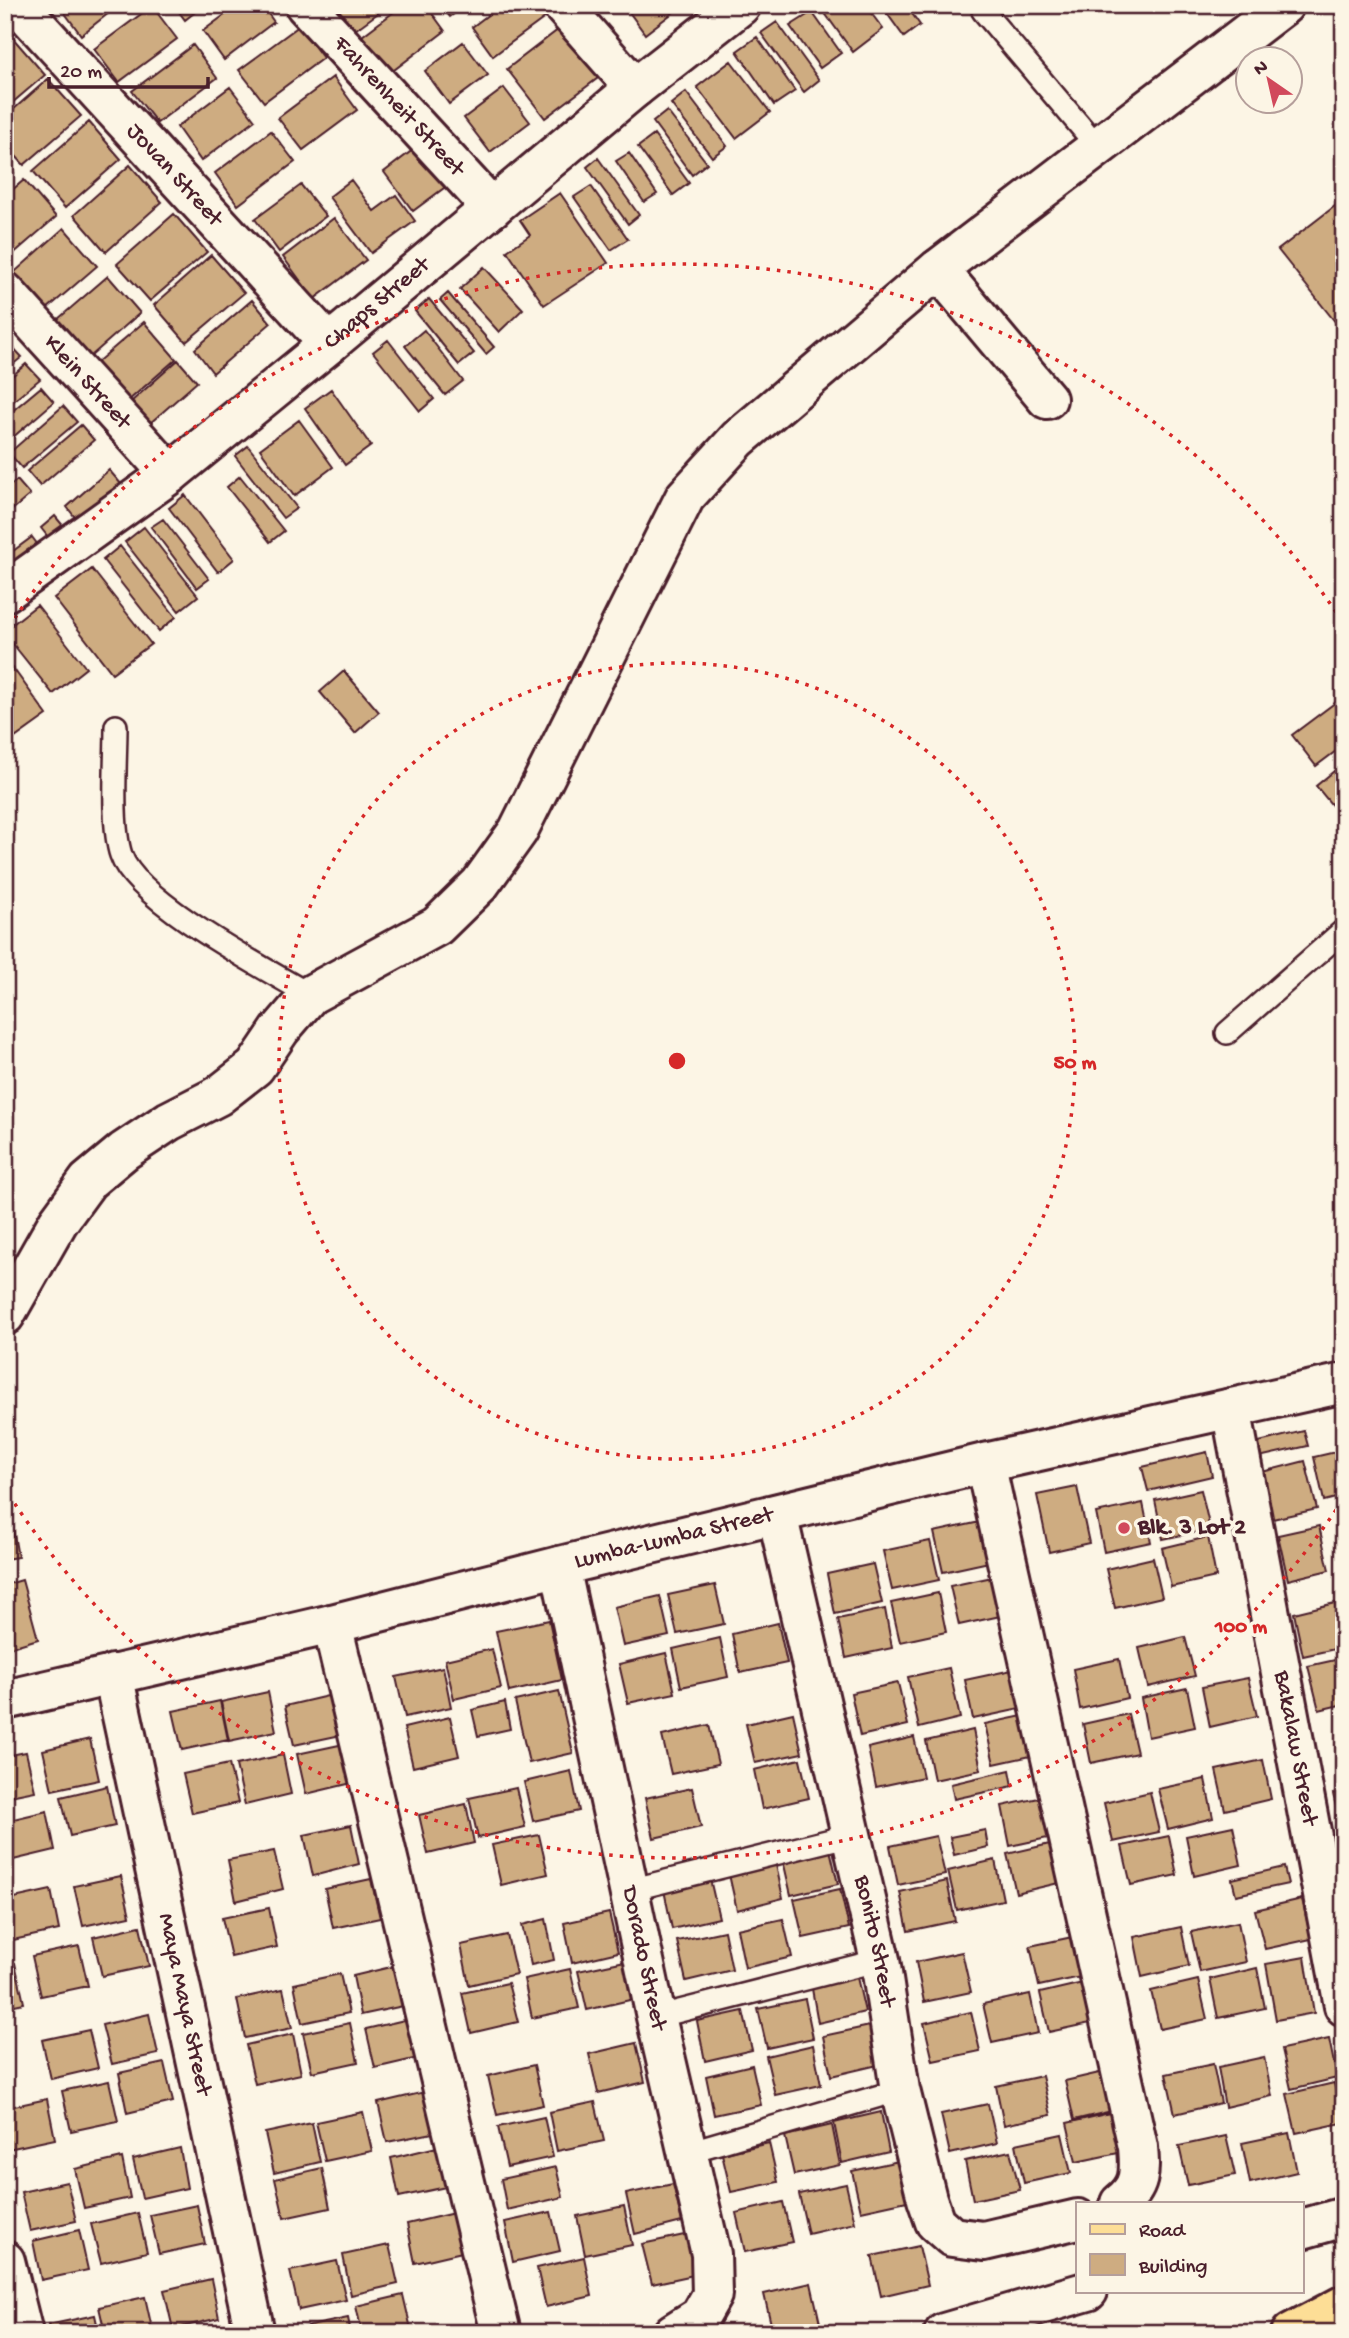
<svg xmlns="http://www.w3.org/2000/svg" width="1349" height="2338" viewBox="0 0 1349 2338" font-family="'Gochi Hand',sans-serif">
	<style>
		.building { fill: #ceac81; stroke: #4a1f2b; stroke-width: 2 }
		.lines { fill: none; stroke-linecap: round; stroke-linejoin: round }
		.lane-casing { stroke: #4a1f2b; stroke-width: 26 }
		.street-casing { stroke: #4a1f2b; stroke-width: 44 }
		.primary-casing { stroke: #4a1f2b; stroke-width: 44 }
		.lane { stroke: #fcf5e5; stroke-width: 21 }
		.street { stroke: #fcf5e5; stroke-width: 38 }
		.primary { stroke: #fdde96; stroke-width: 38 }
		.ring { fill: none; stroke: #d62828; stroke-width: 3.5; stroke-dasharray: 3.5 7 }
		.poi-dot { fill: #d1495b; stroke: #fcf5e5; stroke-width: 2.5 }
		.labels { text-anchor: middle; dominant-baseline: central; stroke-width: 7; stroke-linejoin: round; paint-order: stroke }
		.street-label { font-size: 24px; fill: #4a1f2b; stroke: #fcf5e5 }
		.poi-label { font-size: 24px; font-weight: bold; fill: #4a1f2b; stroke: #fcf5e5; text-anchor: start }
		.centre { fill: #d62828; stroke: #fcf5e5; stroke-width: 3.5 }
		.ring-label { font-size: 21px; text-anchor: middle; font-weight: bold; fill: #d62828; stroke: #fcf5e5; stroke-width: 7; stroke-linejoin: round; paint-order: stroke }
	</style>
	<rect width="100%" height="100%" fill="#fcf5e5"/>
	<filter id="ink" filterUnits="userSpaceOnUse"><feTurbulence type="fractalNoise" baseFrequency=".0143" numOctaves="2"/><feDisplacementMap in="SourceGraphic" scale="14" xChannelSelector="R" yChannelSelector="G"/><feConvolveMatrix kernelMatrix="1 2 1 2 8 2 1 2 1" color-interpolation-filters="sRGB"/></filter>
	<g filter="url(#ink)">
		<path class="building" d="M59,5H119L81,35Z
			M174,5H204L185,20Z
			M238,5H262L274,22L224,60L203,31Z
			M335,5H389L355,30Z
			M403,5H426L445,31L390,73L362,36Z
			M440,5H466L450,17Z
			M501,5H537L546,17L493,56L472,27Z
			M624,5H683L645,34Z
			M819,5H865L883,29L853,52Z
			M881,5H906L920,25L904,37Z
			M152,6L177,39L119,82L94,49Z
			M812,12L841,53L820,68L790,26Z
			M777,22L819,80L804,92L761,33Z
			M299,26L323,58L264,102L239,70Z
			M563,26L602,75L545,118L507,69Z
			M12,37L45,75L5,109V43Z
			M757,37L795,91L774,105L737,51Z
			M463,42L488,75L449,104L425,71Z
			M193,45L217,78L157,123L132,91Z
			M731,61L770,112L736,138L697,87Z
			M333,77L357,110L303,150L278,118Z
			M48,79L81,116L24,165L5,144V117Z
			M230,87L255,120L201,161L177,127Z
			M504,88L530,122L490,152L464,118Z
			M686,92L727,146L712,157L671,104Z
			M667,111L707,163L692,175L653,122Z
			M89,122L121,159L65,208L33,171Z
			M271,131L295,162L238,205L215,173Z
			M654,135L689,183L673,195L638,147Z
			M418,146L448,185L413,211L384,172Z
			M629,153L657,194L644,202L616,161Z
			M598,158L639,215L628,224L587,167Z
			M5,162L14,173L5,181Z
			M130,165L162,202L106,252L74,215Z
			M24,180L56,217L5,261V196Z
			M351,180L374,211L396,195L415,221L371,253L329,197Z
			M301,185L326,216L279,252L255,219Z
			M591,186L628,239L611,250L574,197Z
			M560,193L608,263L544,305L507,251L530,235L520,220Z
			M1344,199V333L1278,250Z
			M174,214L207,252L150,301L117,264Z
			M334,218L366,260L314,299L283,257Z
			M64,228L97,266L40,315L8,278Z
			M211,255L244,293L186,342L154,305Z
			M484,267L523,309L499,332L460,289Z
			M108,276L140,313L83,363L51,325Z
			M448,293L494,347L486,354L440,300Z
			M429,299L474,353L459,365L415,311Z
			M252,300L271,323L213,373L195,349Z
			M144,322L176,359L120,408L88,370Z
			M424,330L463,381L445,395L405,346Z
			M388,340L434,399L420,411L373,352Z
			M8,342L22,357L5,371V344Z
			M178,360L197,382L141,431L122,410Z
			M26,364L40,379L5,408V382Z
			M41,387L54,402L5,444V417Z
			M331,389L371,446L345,465L305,408Z
			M63,406L77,422L22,468L9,453Z
			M299,420L333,467L294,496L260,449Z
			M81,425L94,440L40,486L27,471Z
			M248,446L297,508L283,518L235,456Z
			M109,470L128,492L84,529L67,507Z
			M240,476L284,531L270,542L227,487Z
			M17,480L30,495L5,516V490Z
			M185,495L234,559L218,572L169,508Z
			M55,516L74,539L59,551L41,528Z
			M163,519L209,579L197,588L151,527Z
			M144,527L198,596L179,611L125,542Z
			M32,537L41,549L5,576V557Z
			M120,546L176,617L159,631L103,560Z
			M92,569L151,644L112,673L54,598Z
			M37,605L86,668L53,694L5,634V630Z
			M5,657L47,715L12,740L5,730Z
			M344,671L379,712L355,733L320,692Z
			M1344,696V745L1316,766L1292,735Z
			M1339,767L1344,773V820L1316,786Z
			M1304,1431L1308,1446L1250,1459L1247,1445Z
			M1344,1450V1496L1324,1501L1314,1457Z
			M1207,1452L1212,1476L1148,1491L1142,1467Z
			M1305,1461L1317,1509L1268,1520L1258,1473Z
			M5,1485L18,1557L5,1559Z
			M1077,1487L1089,1543L1049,1552L1037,1495Z
			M1201,1490L1210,1529L1163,1539L1155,1500Z
			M1143,1503L1151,1542L1104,1552L1096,1513Z
			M1344,1508V1544L1335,1510Z
			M980,1522L989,1562L943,1572L934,1532Z
			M1319,1526L1329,1570L1288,1580L1278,1535Z
			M1208,1537L1216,1577L1171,1587L1162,1548Z
			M930,1541L939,1580L892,1590L883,1551Z
			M1153,1558L1162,1597L1115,1608L1106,1569Z
			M873,1564L882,1603L835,1614L827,1574Z
			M997,1576L1005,1615L959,1625L950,1586Z
			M22,1580L38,1639L5,1649V1585Z
			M715,1585L724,1624L677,1634L668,1595Z
			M938,1593L946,1632L900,1642L891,1603Z
			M660,1596L669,1636L623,1646L614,1607Z
			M1335,1603L1344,1647L1303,1656L1294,1613Z
			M885,1609L892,1648L846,1658L838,1619Z
			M549,1620L562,1680L509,1692L496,1631Z
			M778,1623L787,1663L740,1673L732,1634Z
			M1185,1637L1195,1676L1148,1687L1139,1648Z
			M720,1638L728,1677L681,1687L673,1649Z
			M492,1649L501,1688L454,1699L445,1660Z
			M666,1653L675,1693L628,1703L619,1664Z
			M1344,1658V1704L1319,1710L1308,1666Z
			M1119,1659L1127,1698L1080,1709L1073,1669Z
			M443,1667L451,1707L405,1717L396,1677Z
			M949,1668L960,1718L919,1728L908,1677Z
			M1012,1670L1020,1709L973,1719L965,1680Z
			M1248,1678L1257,1716L1210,1727L1202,1687Z
			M898,1683L908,1725L860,1736L851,1693Z
			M1187,1688L1195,1727L1148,1737L1141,1698Z
			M559,1691L573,1753L529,1763L515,1701Z
			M268,1692L276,1731L229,1741L221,1702Z
			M332,1695L341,1735L294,1745L285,1706Z
			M220,1701L228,1740L182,1750L173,1711Z
			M505,1702L510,1729L478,1736L472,1710Z
			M793,1713L802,1753L755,1763L746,1724Z
			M1032,1714L1040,1754L994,1764L985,1724Z
			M1128,1714L1137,1753L1091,1763L1083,1724Z
			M450,1717L459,1756L413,1767L404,1728Z
			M709,1725L718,1764L671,1774L662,1736Z
			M973,1730L981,1770L934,1780L926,1741Z
			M914,1737L923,1777L876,1787L868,1748Z
			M90,1739L99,1780L52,1790L43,1750Z
			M344,1744L352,1783L306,1794L297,1754Z
			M26,1752L35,1791L5,1797V1756Z
			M283,1755L291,1794L245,1805L236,1765Z
			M800,1759L809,1798L762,1809L754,1770Z
			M1263,1760L1271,1799L1225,1810L1216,1770Z
			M229,1764L238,1803L192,1813L183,1774Z
			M1010,1770L1013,1786L954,1799L951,1784Z
			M571,1771L579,1811L533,1821L524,1782Z
			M1205,1779L1213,1818L1168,1829L1158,1789Z
			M107,1786L115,1826L70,1836L61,1797Z
			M516,1788L525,1827L478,1838L469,1798Z
			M692,1788L701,1827L654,1838L645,1798Z
			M1344,1791V1837H1343L1333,1794Z
			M1150,1792L1159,1832L1113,1842L1104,1803Z
			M1048,1796L1057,1836L1010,1846L1002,1806Z
			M466,1804L474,1843L428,1854L419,1815Z
			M47,1811L55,1850L9,1861L5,1846V1821Z
			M351,1825L359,1864L313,1876L304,1835Z
			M1233,1826L1241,1865L1194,1876L1186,1836Z
			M985,1830L988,1847L954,1855L950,1837Z
			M539,1835L548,1874L501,1885L492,1845Z
			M936,1836L945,1875L898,1885L890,1846Z
			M1169,1836L1177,1875L1131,1885L1122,1846Z
			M1054,1843L1063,1882L1016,1893L1007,1854Z
			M829,1845L838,1884L791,1895L782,1856Z
			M274,1851L283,1889L236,1901L228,1860Z
			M775,1860L783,1898L737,1910L728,1870Z
			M995,1860L1003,1900L957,1910L948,1871Z
			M1284,1867L1288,1884L1236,1895L1232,1879Z
			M121,1876L130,1916L83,1926L74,1886Z
			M371,1879L380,1918L333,1928L325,1889Z
			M710,1879L719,1918L672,1929L664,1890Z
			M947,1881L955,1921L908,1931L900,1892Z
			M840,1889L849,1928L803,1938L794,1899Z
			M51,1890L59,1930L13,1940L5,1900Z
			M1302,1899L1311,1939L1265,1949L1255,1910Z
			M269,1908L277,1947L231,1957L222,1918Z
			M609,1913L618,1952L572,1963L564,1923Z
			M546,1919L554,1960L531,1965L522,1925Z
			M783,1919L792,1957L745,1968L737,1929Z
			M1238,1922L1246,1962L1200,1972L1191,1932Z
			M140,1926L149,1966L102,1976L93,1937Z
			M1181,1927L1189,1966L1142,1977L1134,1937Z
			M724,1931L732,1970L686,1981L677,1941Z
			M507,1935L516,1974L469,1985L461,1945Z
			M1077,1936L1085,1976L1039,1986L1030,1946Z
			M79,1946L88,1986L41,1996L32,1956Z
			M962,1952L971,1992L924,2002L916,1962Z
			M1305,1957L1314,2013L1276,2020L1266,1964Z
			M625,1961L634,1999L587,2010L578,1971Z
			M15,1963L24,2003L5,2007V1966Z
			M399,1965L408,2005L361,2015L353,1976Z
			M1257,1968L1265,2008L1218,2018L1210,1979Z
			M570,1969L579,2008L532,2018L524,1979Z
			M856,1973L865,2012L818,2023L811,1983Z
			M340,1974L349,2013L302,2023L294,1984Z
			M1198,1980L1207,2019L1160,2029L1151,1991Z
			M1087,1982L1095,2022L1049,2032L1040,1993Z
			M508,1983L518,2022L471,2033L462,1993Z
			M283,1989L292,2028L245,2038L237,1999Z
			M1030,1994L1038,2033L992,2043L983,2004Z
			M805,1999L813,2038L767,2048L758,2009Z
			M743,2011L752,2050L705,2061L697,2021Z
			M971,2012L980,2051L933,2061L924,2023Z
			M149,2014L158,2054L112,2064L102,2025Z
			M413,2018L422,2057L375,2068L366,2029Z
			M350,2023L358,2062L312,2072L303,2033Z
			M870,2026L878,2065L831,2076L823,2036Z
			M89,2030L98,2068L51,2079L42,2040Z
			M293,2034L301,2074L255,2084L246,2045Z
			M1329,2039L1337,2078L1291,2089L1282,2049Z
			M636,2043L645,2082L598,2093L589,2054Z
			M813,2045L821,2085L775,2095L766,2056Z
			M1264,2057L1272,2096L1225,2107L1218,2067Z
			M164,2063L173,2102L127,2113L119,2073Z
			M1213,2064L1221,2103L1175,2114L1166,2074Z
			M534,2065L543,2105L497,2115L488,2076Z
			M752,2065L761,2105L714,2115L706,2076Z
			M1112,2070L1120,2109L1074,2120L1065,2081Z
			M1042,2076L1051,2115L1004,2125L996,2086Z
			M109,2081L118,2121L71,2131L62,2091Z
			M1334,2083L1342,2123L1296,2133L1287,2094Z
			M425,2092L433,2133L387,2142L378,2103Z
			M47,2099L55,2139L8,2149L5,2136V2108Z
			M595,2102L604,2141L557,2151L549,2112Z
			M988,2104L997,2143L950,2154L941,2114Z
			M363,2112L372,2151L325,2161L316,2122Z
			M881,2112L889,2152L842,2163L834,2123Z
			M1114,2112L1123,2152L1076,2162L1067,2123Z
			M544,2117L553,2157L507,2167L498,2127Z
			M312,2123L320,2162L274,2173L265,2133Z
			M832,2125L840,2165L794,2175L785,2136Z
			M1289,2133L1297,2172L1250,2183L1242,2143Z
			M1062,2134L1071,2173L1024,2183L1016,2144Z
			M1226,2136L1235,2175L1188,2185L1179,2146Z
			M769,2143L778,2182L731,2192L722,2154Z
			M437,2147L446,2187L399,2197L391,2158Z
			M180,2148L187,2188L142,2198L133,2159Z
			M1010,2151L1020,2190L973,2200L965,2161Z
			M122,2158L130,2198L84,2208L75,2169Z
			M899,2161L907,2201L861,2211L852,2171Z
			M556,2167L563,2197L507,2210L501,2179Z
			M322,2168L330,2208L284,2218L275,2179Z
			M67,2182L76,2221L30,2231L21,2192Z
			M673,2184L682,2222L635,2234L626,2194Z
			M846,2184L855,2223L808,2234L799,2194Z
			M783,2202L792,2242L745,2252L736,2213Z
			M197,2205L205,2244L159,2254L150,2215Z
			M624,2206L632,2245L585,2255L577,2216Z
			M551,2212L560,2251L513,2262L505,2222Z
			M138,2213L147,2252L101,2263L91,2224Z
			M454,2213L462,2252L415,2263L407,2224Z
			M79,2230L88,2270L41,2280L33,2241Z
			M689,2234L698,2274L652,2284L642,2244Z
			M389,2245L398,2284L351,2295L343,2255Z
			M919,2246L928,2285L881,2296L872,2256Z
			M584,2257L592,2296L546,2307L537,2268Z
			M337,2261L346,2300L299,2310L290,2271Z
			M211,2279L219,2318L173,2329L164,2290Z
			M811,2283L820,2323L773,2333L764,2294Z
			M403,2295L412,2333H362L356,2306Z
			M145,2297L153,2333H105L99,2307Z
			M95,2315L99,2333H50L48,2325Z
			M348,2318L351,2333H302L301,2328Z"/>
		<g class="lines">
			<defs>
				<path id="lane" d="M983,11L1098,147
					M116,726C116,761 111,825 121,855C136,901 266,969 310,995
					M1227,1033L1344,930
					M630,1890L851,1835
					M656,2017L880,1960
					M688,2152L900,2090"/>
				<g id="street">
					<path id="s1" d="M18,5L329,344"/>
					<path id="s2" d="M305,5L492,208"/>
					<path d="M562,5L635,88"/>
					<path d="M938,269L1047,399"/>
					<path id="s3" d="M5,292L170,474"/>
					<path id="s4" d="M5,592L170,474L329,344L635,88L741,5"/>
					<path d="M5,1315L58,1222L88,1181L124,1151L169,1121L218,1096L255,1067L280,1030L310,995L437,926L480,884L518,831L685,497L738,439L938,269L1284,5"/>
					<path id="s5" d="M1231,1408L1344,2006"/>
					<path d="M985,1463L1138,2147C1140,2172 1141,2187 1120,2203"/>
					<path id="s6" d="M777,1514L880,1960L900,2090L927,2199L935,2222L952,2237L984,2241L1078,2219"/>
					<path id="s7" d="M560,1566L656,2017L711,2254L712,2295L700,2316L673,2333"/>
					<path d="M332,1624L501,2333"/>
					<path id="s8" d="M113,1674L255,2333"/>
					<path id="s9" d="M5,1700L332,1624L560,1566L985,1463L1344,1383"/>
					<path d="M1302,2229L1344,2217"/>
					<path d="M5,2261L23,2333"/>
					<path d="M944,2333L1088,2291"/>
				</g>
				<path id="primary" d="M1291,2333L1344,2305"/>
			</defs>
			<use href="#lane" class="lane-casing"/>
			<use href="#street" class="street-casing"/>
			<use href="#primary" class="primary-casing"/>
			<use href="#lane" class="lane"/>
			<use href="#street" class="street"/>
			<use href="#primary" class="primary"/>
		</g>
	</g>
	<g class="ring">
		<circle cx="677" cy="1061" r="398"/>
		<path d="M1342 1501A797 797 0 0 1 9 1495M9 627A797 797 0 0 1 1342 621"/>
	</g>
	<circle class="poi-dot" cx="1124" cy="1528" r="7"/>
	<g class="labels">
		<g class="street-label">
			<text stroke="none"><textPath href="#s2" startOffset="138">Fahrenheit Street</textPath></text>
			<text stroke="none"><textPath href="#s1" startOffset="231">Jovan Street</textPath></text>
			<text stroke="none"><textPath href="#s4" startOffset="471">Chaps Street</textPath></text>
			<text stroke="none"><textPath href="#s3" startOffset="122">Klein Street</textPath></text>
			<text stroke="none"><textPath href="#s9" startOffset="688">Lumba-Lumba Street</textPath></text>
			<text stroke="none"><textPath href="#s5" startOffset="346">Bakalaw Street</textPath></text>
			<text stroke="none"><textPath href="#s6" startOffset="438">Bonito Street</textPath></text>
			<text stroke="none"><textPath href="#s7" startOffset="401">Dorado Street</textPath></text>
			<text stroke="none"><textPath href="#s8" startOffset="338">Maya Maya Street</textPath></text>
		</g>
		<g class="poi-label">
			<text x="1138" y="1528">Blk. 3 Lot 2</text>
		</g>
	</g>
	<circle cx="677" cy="1061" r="10" class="centre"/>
	<g class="ring-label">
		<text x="1075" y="1068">50 m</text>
		<text x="1241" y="1632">100 m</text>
	</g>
	<rect width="1349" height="2338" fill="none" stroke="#fcf5e5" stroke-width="28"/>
	<rect x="14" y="14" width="1321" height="2310" fill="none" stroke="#4a1f2b" stroke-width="2.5" filter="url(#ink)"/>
	<rect x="1076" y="2202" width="228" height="91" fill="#fcf5e5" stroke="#b59f9b" stroke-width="2"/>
	<rect x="1090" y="2224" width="35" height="10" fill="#fdde96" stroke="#b59f9b" stroke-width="2"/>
	<text x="1139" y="2236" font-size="21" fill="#4a1f2b">Road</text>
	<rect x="1090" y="2254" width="35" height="21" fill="#ceac81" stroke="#b59f9b" stroke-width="2"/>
	<text x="1139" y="2272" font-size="21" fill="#4a1f2b">Building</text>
	<g transform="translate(1269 80) rotate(326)"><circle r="33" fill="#fcf5e5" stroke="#b59f9b" stroke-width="2"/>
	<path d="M0-5L12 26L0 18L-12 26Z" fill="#d1495b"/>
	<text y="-10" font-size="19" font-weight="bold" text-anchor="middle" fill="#4a1f2b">N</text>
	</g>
	<path d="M49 77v10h159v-10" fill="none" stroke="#4a1f2b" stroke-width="3.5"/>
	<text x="60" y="77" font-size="21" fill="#4a1f2b" stroke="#fcf5e5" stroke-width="5" paint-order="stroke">20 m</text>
</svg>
